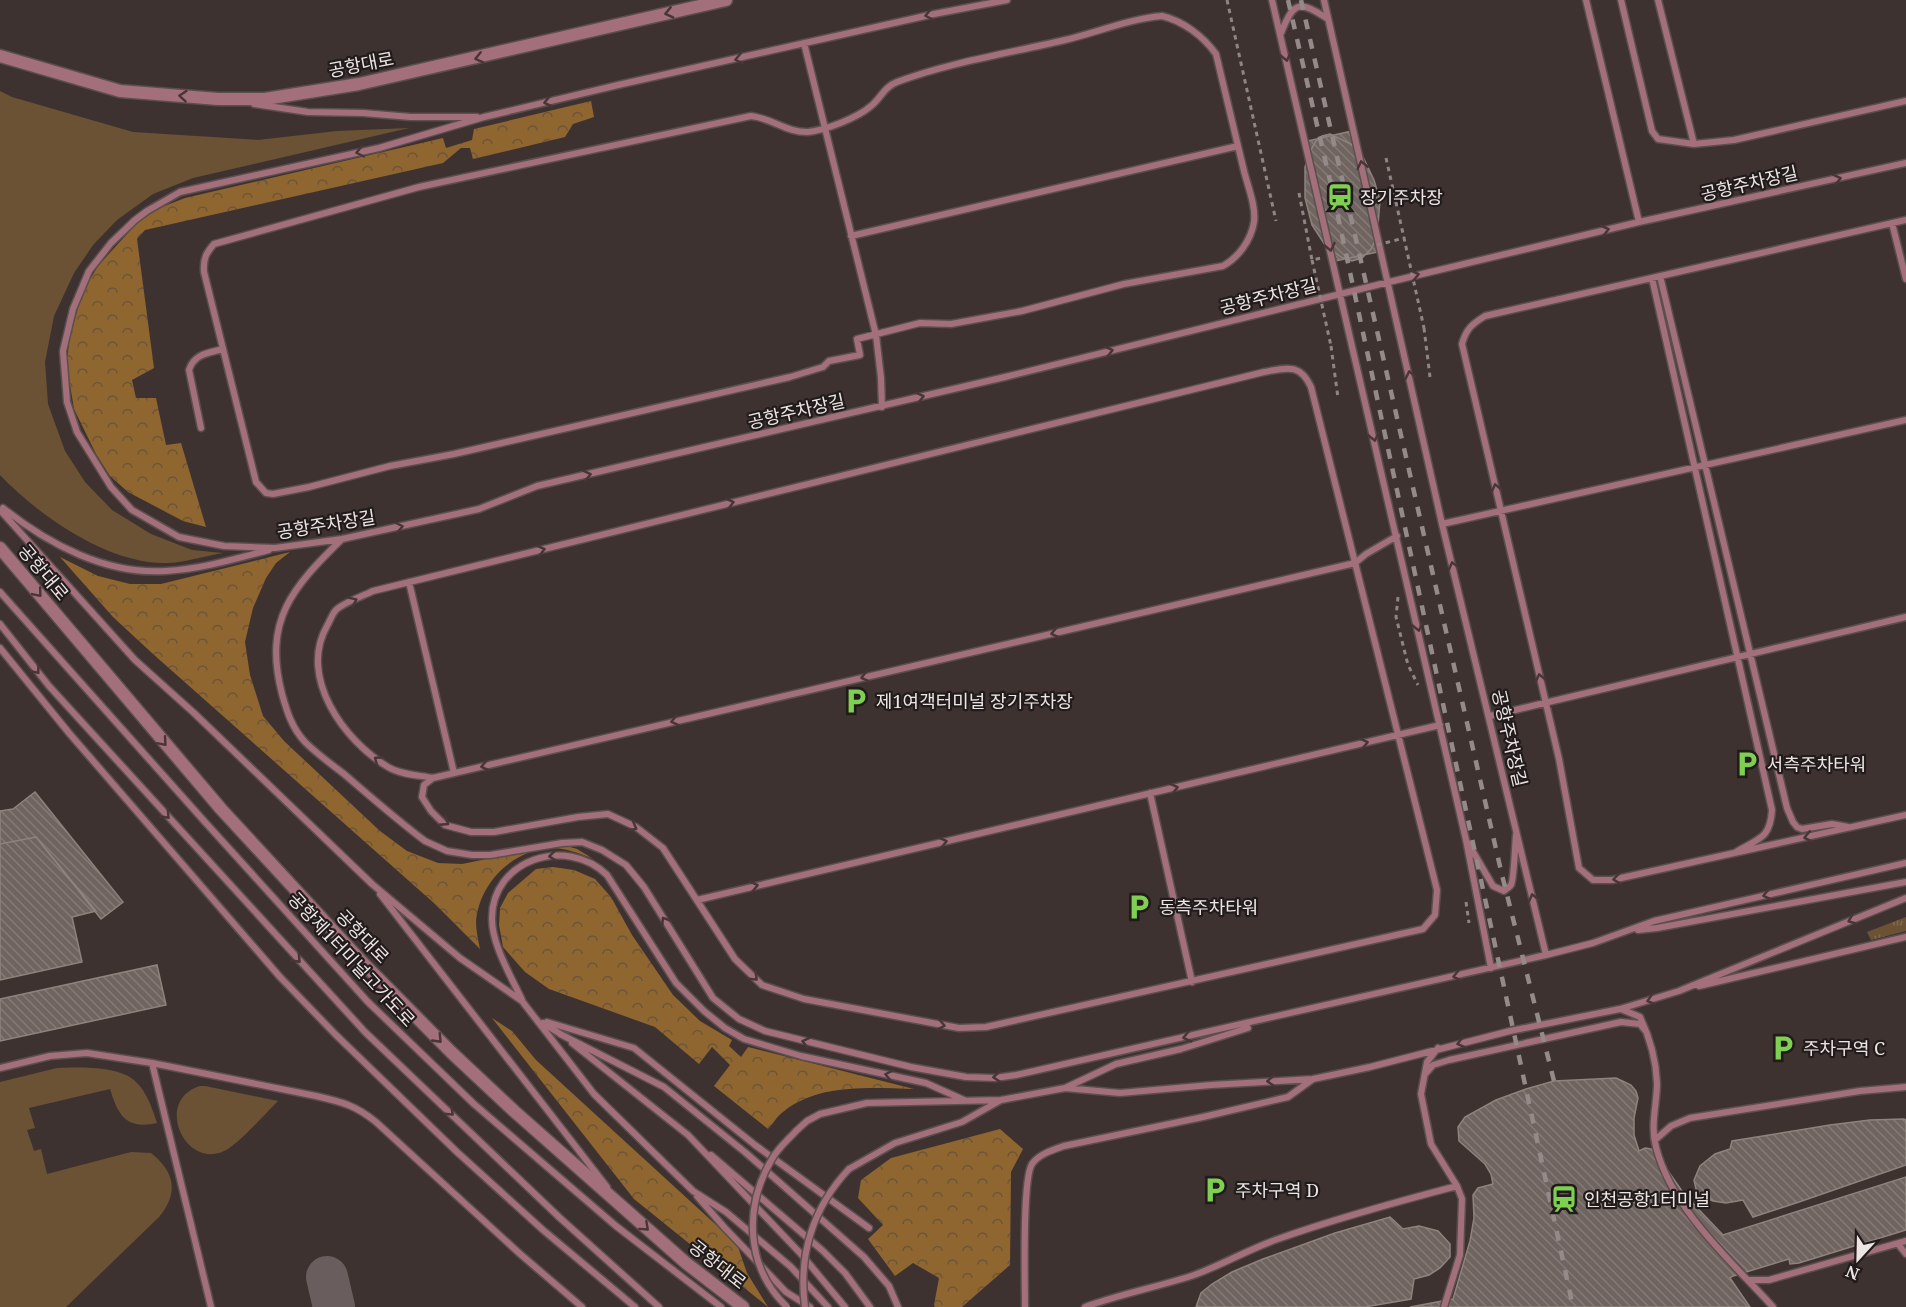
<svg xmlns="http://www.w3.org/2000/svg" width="1906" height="1307" viewBox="0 0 1906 1307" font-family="'Noto Serif','Noto Sans KR',serif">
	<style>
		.green { fill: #6b5234 }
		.forest { fill: url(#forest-crowns) }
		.park { fill: url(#park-tufts) }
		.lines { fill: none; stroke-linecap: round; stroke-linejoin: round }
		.taxiway { stroke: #695e5d; stroke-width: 42 }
		.building { fill: url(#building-back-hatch); stroke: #8f837d; stroke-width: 1.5 }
		.service-casing { stroke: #5a4f4e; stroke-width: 9 }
		.minor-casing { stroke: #5a4f4e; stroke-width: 15 }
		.path { stroke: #8f8584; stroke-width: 3; stroke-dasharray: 4.5 4.5; stroke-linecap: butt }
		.service { stroke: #a26f7a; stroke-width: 6 }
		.minor { stroke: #a26f7a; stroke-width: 12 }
		.rail { stroke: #948a89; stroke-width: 4.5; stroke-dasharray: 10 10; stroke-linecap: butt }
		.service-bridge-casing { stroke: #5a4f4e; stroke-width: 9; stroke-linecap: butt }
		.path-bridge { stroke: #8f8584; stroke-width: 3; stroke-dasharray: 4.5 4.5; stroke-linecap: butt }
		.service-bridge { stroke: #a26f7a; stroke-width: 6 }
		.oneway { stroke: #483538 }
		.labels { text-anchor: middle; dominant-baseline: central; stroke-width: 4.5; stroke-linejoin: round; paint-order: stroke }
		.street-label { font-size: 18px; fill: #ece5e4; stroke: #211c1b }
		.poi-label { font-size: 18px; fill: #ece5e4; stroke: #211c1b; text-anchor: start }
	</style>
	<defs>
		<pattern id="forest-crowns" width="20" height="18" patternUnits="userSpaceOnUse" patternTransform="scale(1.5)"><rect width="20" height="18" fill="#8f6530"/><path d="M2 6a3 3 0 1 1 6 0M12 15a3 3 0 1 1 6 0" fill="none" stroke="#6b553a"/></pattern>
		<pattern id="park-tufts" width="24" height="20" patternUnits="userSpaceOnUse" patternTransform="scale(1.5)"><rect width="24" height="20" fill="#6b5234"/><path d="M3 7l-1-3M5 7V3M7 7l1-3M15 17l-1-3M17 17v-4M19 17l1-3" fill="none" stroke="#806b51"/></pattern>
		<pattern id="building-back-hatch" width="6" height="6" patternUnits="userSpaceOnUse" patternTransform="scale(1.5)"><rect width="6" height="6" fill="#6f645f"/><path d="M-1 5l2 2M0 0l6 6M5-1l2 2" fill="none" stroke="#847a76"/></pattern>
	</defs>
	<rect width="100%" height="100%" fill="#3e3231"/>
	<path class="green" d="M0,91L12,97L133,132L258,140L337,131L409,128L193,178L153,194L117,220L93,245L74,273L54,316L45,362L48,404L65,451L85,482L112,510L151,534L192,550L223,553C205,556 186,562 168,563C109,565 39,516 0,475Z
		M57,1068C78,1067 120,1066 135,1081C147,1092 152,1108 157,1123C126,1130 118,1115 110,1089L29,1108L35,1128L27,1130L34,1151L41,1149L47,1174L131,1152L151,1153C175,1172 179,1193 159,1217L66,1307H0V1082Z
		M200,1086H205L278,1101C265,1114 242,1140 228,1149C187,1174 152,1101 200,1086Z"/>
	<path class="forest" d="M591,101L594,117L573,124L565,137L473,159L470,148H461L443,163L145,230L137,239L154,368L132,380L136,398H156L166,445L181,443L206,527L183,521L164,511L128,492L110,476L96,454L74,409L67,366L69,341L82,293L98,266L136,224L157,209L185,198L443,138L446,148L472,140L474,129Z
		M290,552L276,563L266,578L253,608L245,642L250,675L263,716L284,741L380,831L407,851L438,863L462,864L560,844L577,849L592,858C580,854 566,848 552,848C513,849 479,883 476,922C476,930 478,940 480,949L435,904L153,654L113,617L60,557L98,576L130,584H161Z
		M553,867L574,870L595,879L611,897L632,935L673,995L700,1021L732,1040L729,1046L741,1057L748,1047L914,1089C871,1088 818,1083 783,1112C777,1116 773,1124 768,1129L714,1086L730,1065L712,1047L699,1064L655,1027L549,989L525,972L503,947L499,925L500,908L508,893L536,869Z
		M492,1018L512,1031L536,1060L737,1244L747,1273L768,1307L634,1199Z
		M1000,1129L1023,1149L1011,1172L1010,1265L962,1307H935L934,1305L939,1278L913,1263L895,1276L868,1239L883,1225L858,1198L861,1180L891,1158Z"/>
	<path class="park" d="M1906,917V931L1871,940L1867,932Z"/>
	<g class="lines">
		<path class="taxiway" d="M327,1277L334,1307"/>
	</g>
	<path class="building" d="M1352,131L1378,252L1330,262L1303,142Z
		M1330,134L1355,146L1361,153L1374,180L1380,200L1377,237L1371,249L1362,258L1352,261L1341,257L1325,245L1312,225L1305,198V167L1309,153L1316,141L1322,136Z
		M35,792L123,902L101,919L36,837L0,844V811L13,809Z
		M36,837L96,911L72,917L82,962L0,980V844Z
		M157,965L166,1005L0,1041V999Z
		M1616,1078L1631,1085L1636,1091L1638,1098L1634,1118V1135L1639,1151L1645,1148L1651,1149L1657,1155L1684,1194L1723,1235L1906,1177V1230L1799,1263L1790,1264L1789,1259L1733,1276L1730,1278L1750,1307H1410L1453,1299L1470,1241L1474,1218L1473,1195L1478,1188L1493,1184L1491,1174L1485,1164L1459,1141L1458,1127L1465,1117L1496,1100L1526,1089L1554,1081Z
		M1904,1119L1906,1120V1165L1799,1202L1753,1217L1743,1200L1726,1203L1713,1201L1700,1195L1696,1189L1694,1180L1700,1166L1715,1154L1730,1149L1732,1141L1830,1125L1870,1120Z
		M1390,1217L1403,1229L1419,1226L1438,1231L1450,1244V1257L1440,1268L1429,1275L1414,1279L1411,1299L1365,1307H1196L1201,1293L1212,1284L1232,1272L1263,1259L1335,1233Z"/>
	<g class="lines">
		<defs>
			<path id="service" d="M1007,0L934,14L618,85L484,117L379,148L180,192L147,211L135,220L111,243L89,271L73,309L63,351L67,402L77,432L111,487L132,510L179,537L224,546L275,548L342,539L479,509L537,486L1005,377L1389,282L1639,222L1906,163
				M1272,0L1466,840L1491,968
				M1324,0L1442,524L1546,955
				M1586,0L1639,222
				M1621,0L1652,131L1658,139L1694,144
				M1658,0L1694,144L1734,140L1906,101
				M1162,16C1183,21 1203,36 1216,54C1225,93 1235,132 1244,171C1248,187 1256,206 1254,222C1251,240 1239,257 1223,266L1124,284L1022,311L951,324L920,323L857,339L860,355L829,361L823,367L790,377L454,454L390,466L309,487L273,494L266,493L256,482L204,272C203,259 206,253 214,244L419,187L751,116C771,118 788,133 808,132C826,130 857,118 871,106C881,98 884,87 897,82C951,62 1010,53 1065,40C1098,32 1129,19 1162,16Z
				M1281,33C1294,1 1299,0 1328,19
				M804,43L876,335L881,378L882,407
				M254,104L308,112L363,113L411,117H477
				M1906,220L1485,316C1472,324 1466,329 1462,344L1559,759L1579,868L1593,880H1612L1906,815
				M1892,223L1906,279
				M851,236L1238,146
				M1660,276L1787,808L1793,822L1797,827L1802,829L1832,824L1848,827
				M1652,278L1772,810C1770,839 1759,838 1736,852
				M201,428L189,370C194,354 208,353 223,349
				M3,508C48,544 106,575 166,571C201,569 235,559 269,550
				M0,510L135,660L194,713L372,884L460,958L522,1001L594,1094L693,1191L726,1212L791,1267L828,1307
				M1442,524L1906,420
				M342,539C292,588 263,620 282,694C287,712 292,728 305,742C317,754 331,764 344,774C371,797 397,820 425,841L447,851L472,855H490L562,843L582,842L602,850L626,865L644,887L713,998L739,1019L765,1031L911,1067L966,1077L995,1078L1016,1075L1546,955L1593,943L1654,921L1906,863
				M409,582L454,773
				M0,592L205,822L368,1002L474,1104L616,1226L721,1307
				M0,624L49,686L365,1032L560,1218L659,1307
				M0,648L69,733L280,977L336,1035L457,1152L543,1230L635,1307
				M1490,716L1906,617
				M433,778L424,785L422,797L431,811L445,825L471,832H494L578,817L608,814L636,827L663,848L735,959L762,985L804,999L959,1028L986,1027L1423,929L1435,915L1437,890C1395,722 1353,554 1311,387C1300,363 1287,368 1264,372L373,591C363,596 343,603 336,610C332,614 330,621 327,626C298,677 344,741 388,767C401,775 419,775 433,778L1355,563L1366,554L1397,536
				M1150,793L1192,982
				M1468,843L1493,886L1504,891C1505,890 1511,886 1511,885C1514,880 1515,844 1516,835
				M380,894L607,1187
				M697,900L1440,725
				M1638,930L1657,928L1906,882
				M1699,986L1906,937
				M522,1000C511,976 492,945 492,919C491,860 566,835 607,875L676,983L704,1011L725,1028L744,1039L801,1056L926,1083L964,1100
				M1621,1009L1640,1017C1650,1038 1656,1059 1657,1083C1657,1104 1650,1126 1656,1147C1671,1208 1731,1261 1773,1307
				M547,1022L634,1048L755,1145L869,1228
				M543,1023L562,1035
				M560,1034L664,1087L746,1153L864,1257L889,1286L898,1307
				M572,1043L688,1135L801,1254L845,1307
				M1438,1048L1427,1062L1421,1094L1431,1144L1457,1186L1462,1199L1460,1255L1444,1307
				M152,1063L211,1307
				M0,1068L50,1056L87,1053L152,1063L316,1096C342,1102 355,1105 376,1122L519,1253L582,1307
				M1426,1073L1433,1065L1449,1060L1621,1022L1640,1024L1645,1030
				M1065,1088L1120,1093L1211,1085L1313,1079L1370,1067L1510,1031L1620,1009L1679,991L1906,898
				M796,1131L807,1121L820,1114L867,1103L1001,1100L1065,1088L1116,1064L1181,1049L1248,1028
				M1655,1140L1671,1126L1690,1118L1860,1091L1906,1087
				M711,1155L823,1251L845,1273L870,1307
				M849,1169L895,1143L962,1122L1001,1100
				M697,1196L724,1227L786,1292L810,1307
				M1898,1244L1906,1254
				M1748,1280H1769L1906,1241
				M1025,1307C1025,1282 1022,1180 1032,1164C1039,1154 1053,1150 1064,1146L1203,1117L1288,1097L1313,1079
				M1085,1307C1120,1294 1158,1287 1194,1275C1222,1265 1249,1249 1278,1239C1337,1218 1396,1202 1457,1186"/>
			<path id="minor" d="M0,56L120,91L218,99H265L359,84L726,0
				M0,548L221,809L364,964L451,1052L514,1111L686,1263L743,1307"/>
		</defs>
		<use href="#service" class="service-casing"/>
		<use href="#minor" class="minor-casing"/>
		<path class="path" d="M1227,0L1276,221
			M1386,158L1404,238
			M1299,193L1312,260L1321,258
			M1424,328L1430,377
			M1331,346L1338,398
			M1398,597L1396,617L1408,665L1418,685
			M1466,902L1469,923"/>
		<use href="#service" class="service"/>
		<use href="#minor" class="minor"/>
		<path class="rail" d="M1288,0L1334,198L1573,1307
			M1301,0L1502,875L1554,1081"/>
		<defs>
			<path id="service-bridge" d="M787,1307C745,1267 744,1206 772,1159C778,1148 788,1140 796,1131
				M805,1307C798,1255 813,1207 849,1169"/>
		</defs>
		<use href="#service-bridge" class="service-bridge-casing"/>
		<path class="path-bridge" d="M1377,245L1404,238L1424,328
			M1312,260L1331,346"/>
		<use href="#service-bridge" class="service-bridge"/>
	</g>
	<defs><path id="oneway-chevron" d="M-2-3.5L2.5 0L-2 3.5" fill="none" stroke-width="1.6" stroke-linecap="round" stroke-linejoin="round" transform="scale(1.5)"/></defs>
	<g class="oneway">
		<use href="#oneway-chevron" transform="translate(669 13) rotate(167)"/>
		<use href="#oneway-chevron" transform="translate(929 15) rotate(168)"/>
		<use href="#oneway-chevron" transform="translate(1286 57) rotate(77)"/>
		<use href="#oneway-chevron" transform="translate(479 58) rotate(167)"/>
		<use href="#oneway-chevron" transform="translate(739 59) rotate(168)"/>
		<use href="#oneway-chevron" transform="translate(183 96) rotate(-175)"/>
		<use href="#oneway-chevron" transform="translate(548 102) rotate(167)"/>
		<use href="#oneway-chevron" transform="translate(360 152) rotate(168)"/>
		<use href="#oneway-chevron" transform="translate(1362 165) rotate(-103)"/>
		<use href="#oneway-chevron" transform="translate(1837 179) rotate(-13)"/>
		<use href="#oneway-chevron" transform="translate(1605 230) rotate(-13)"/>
		<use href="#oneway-chevron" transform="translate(1330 247) rotate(77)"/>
		<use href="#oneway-chevron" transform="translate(1415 275) rotate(-13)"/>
		<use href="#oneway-chevron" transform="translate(1109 351) rotate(-14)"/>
		<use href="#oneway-chevron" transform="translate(1410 375) rotate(-102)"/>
		<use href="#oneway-chevron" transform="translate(920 397) rotate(-13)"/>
		<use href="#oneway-chevron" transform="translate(1374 437) rotate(77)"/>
		<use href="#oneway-chevron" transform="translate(587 475) rotate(-13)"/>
		<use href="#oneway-chevron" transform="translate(1496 488) rotate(-103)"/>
		<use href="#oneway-chevron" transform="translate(730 503) rotate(-14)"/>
		<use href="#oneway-chevron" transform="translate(399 527) rotate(-12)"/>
		<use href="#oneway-chevron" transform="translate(541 550) rotate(-14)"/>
		<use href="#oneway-chevron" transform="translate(1453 566) rotate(-104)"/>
		<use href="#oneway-chevron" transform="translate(38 593) rotate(50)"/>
		<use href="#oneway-chevron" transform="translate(353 601) rotate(-26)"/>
		<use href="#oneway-chevron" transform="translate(1418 627) rotate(77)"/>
		<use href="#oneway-chevron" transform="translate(1055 633) rotate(167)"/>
		<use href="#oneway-chevron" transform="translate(36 670) rotate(52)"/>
		<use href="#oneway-chevron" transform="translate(865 677) rotate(167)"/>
		<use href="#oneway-chevron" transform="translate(1540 678) rotate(-102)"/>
		<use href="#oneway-chevron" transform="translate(675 721) rotate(167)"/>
		<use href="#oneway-chevron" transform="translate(163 742) rotate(49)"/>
		<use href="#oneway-chevron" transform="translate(1364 743) rotate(-13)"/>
		<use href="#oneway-chevron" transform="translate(378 760) rotate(-144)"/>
		<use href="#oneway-chevron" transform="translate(485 766) rotate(167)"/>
		<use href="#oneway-chevron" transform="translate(1174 788) rotate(-13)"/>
		<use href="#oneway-chevron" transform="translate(166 815) rotate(47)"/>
		<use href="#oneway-chevron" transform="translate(445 822) rotate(33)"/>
		<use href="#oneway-chevron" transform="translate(633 827) rotate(29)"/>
		<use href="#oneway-chevron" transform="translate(1808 837) rotate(167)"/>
		<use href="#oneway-chevron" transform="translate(943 842) rotate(-13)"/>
		<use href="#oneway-chevron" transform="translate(553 856) rotate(173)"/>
		<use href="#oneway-chevron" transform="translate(1617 879) rotate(172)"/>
		<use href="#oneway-chevron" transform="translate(754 886) rotate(-13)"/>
		<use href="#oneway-chevron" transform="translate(1767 895) rotate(167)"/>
		<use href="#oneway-chevron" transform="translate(1533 898) rotate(-104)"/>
		<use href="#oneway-chevron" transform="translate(1852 920) rotate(158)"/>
		<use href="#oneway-chevron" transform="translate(665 921) rotate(-122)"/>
		<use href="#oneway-chevron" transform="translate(297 959) rotate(47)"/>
		<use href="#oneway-chevron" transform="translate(1457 976) rotate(167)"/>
		<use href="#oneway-chevron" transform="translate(754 977) rotate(45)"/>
		<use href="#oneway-chevron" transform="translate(1651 1000) rotate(163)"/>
		<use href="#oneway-chevron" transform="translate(941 1025) rotate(11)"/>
		<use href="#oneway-chevron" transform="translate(1187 1037) rotate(167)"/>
		<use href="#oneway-chevron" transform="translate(438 1039) rotate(46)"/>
		<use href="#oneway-chevron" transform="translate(806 1042) rotate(-166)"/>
		<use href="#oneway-chevron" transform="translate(1461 1043) rotate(166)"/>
		<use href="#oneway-chevron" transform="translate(889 1075) rotate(-168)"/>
		<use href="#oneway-chevron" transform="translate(997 1077) rotate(176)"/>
		<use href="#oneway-chevron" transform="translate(1271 1081) rotate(177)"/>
		<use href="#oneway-chevron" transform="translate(450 1112) rotate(44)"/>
		<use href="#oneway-chevron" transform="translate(645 1227) rotate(42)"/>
	</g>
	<defs>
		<symbol id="station-bare" viewBox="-9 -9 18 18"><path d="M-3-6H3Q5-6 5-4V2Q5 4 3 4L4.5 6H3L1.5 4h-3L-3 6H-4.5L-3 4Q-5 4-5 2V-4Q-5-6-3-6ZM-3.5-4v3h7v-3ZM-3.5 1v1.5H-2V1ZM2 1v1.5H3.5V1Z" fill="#7fd052" stroke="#211c1b" stroke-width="2.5" paint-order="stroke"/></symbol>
		<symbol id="parking-bare" viewBox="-9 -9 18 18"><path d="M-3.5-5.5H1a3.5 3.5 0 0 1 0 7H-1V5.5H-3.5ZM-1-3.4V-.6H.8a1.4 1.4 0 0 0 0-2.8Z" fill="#7fd052" stroke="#211c1b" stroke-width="2.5" paint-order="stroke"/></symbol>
	</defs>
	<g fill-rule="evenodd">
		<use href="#station-bare" x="1321" y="178" width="38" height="38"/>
		<use href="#parking-bare" x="837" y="682" width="38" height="38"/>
		<use href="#parking-bare" x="1728" y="745" width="38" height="38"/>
		<use href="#parking-bare" x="1120" y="888" width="38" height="38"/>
		<use href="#parking-bare" x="1764" y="1029" width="38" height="38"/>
		<use href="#parking-bare" x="1196" y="1171" width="38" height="38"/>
		<use href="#station-bare" x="1545" y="1180" width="38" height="38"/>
	</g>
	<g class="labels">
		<g class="street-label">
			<text transform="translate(361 64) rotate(-11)">공항대로</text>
			<text transform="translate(1749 183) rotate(-13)">공항주차장길</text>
			<text transform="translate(1268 296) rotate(-14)">공항주차장길</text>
			<text transform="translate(796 411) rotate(-13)">공항주차장길</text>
			<text transform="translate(326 524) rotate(-9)">공항주차장길</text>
			<text transform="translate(44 572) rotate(50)">공항대로</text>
			<text transform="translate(1510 738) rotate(77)">공항주차장길</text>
			<text transform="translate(363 936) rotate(46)">공항대로</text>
			<text transform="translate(352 959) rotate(47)">공항제1터미널고가도로</text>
			<text transform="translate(718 1264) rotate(38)">공항대로</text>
		</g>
		<g class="poi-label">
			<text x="1360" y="197">장기주차장</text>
			<text x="876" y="701">제1여객터미널 장기주차장</text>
			<text x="1767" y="764">서측주차타워</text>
			<text x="1159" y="907">동측주차타워</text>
			<text x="1803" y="1048">주차구역 C</text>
			<text x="1235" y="1190">주차구역 D</text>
			<text x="1584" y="1199">인천공항1터미널</text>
		</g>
	</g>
	<g transform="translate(1858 1259) rotate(202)" stroke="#211c1b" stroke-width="4.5" paint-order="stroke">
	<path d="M0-4.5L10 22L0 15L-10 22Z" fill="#ece5e4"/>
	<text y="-9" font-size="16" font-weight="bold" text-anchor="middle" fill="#ece5e4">N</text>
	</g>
</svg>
